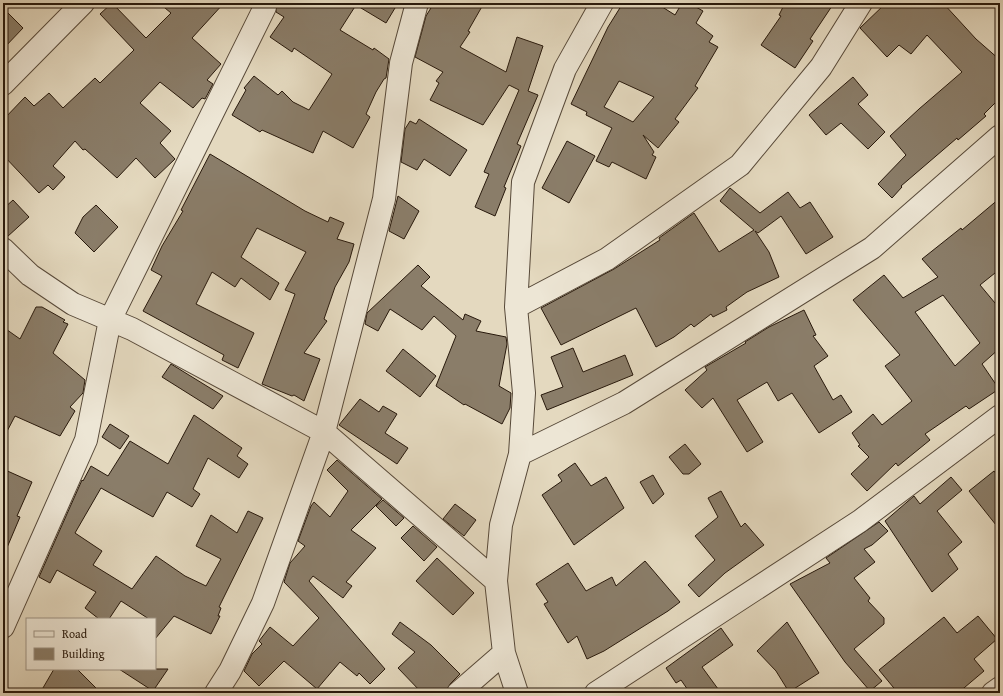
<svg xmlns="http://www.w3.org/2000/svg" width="1003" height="696" viewBox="0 0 1003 696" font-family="'Gentium Book Plus',serif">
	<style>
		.building { fill: #8a7d69; stroke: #28190c; fill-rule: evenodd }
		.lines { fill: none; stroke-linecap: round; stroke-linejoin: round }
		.minor-casing { stroke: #574939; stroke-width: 24 }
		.minor { stroke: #ede6d5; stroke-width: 22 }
	</style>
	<rect width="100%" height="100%" fill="#e4d9bf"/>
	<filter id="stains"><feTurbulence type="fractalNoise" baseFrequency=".005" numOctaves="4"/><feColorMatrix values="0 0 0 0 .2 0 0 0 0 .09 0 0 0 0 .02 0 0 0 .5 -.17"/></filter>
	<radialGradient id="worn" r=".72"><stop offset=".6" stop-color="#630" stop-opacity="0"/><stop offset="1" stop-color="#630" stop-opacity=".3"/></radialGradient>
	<path class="building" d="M112,3L146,38L171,13L159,3H224L192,38L221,64L207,80L213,84L205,99L202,98L193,108L160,82L140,103L171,131L160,143L175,159L155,178L136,158L117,178L85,149L83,150L75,141L53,166L65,177L53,190L48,185L39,193L3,155V120L25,97L34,106L49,93L63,108L95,78L100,83L134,50L100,14Z
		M276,3H398L386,23L356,5L340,30L373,50L374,48L389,59L386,78L384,79L376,92L366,114L370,117L353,148L323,131L313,153L262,130L260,132L232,115L246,90L244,88L254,76L278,95L282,91L293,102L309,110L332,74L294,48L292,52L270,37L284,17L276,12Z
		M434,3H484L468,31L470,32L460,47L506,72L517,37L543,46L528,91L538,95L517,144L521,146L504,187L506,188L495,216L475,207L489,174L484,172L519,90L509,85L483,125L430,100L439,83L436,81L443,72L415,57L426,16Z
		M623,3H656L675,15L682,3H689L703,11L696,23L713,36L709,42L718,47L695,86L698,88L675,119L679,122L658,148L643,135L654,152L652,155L656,157L646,179L612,162L609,167L596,161L612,128L586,115L587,112L571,104L608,27ZM619,81L654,97L633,122L604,107Z
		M785,3H834L810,39L813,41L795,68L761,45L781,16L779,15Z
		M886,3H943L976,39L1000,60V98L984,114L986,116L958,140L957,138L901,186L902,187L892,198L878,184L906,155L890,136L919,109L962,72L927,35L911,54L899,45L887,57L860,28Z
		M3,8L23,28L3,49Z
		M853,77L868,95L858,104L885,132L868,149L841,123L826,135L809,115Z
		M419,119L467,150L450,176L424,159L417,170L401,162L405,129L410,121L416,124Z
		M567,141L595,156L569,203L542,188Z
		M210,154L305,211L328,222L330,217L344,223L337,239L354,244L349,262L335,287L324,319L327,321L304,353L320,359L304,401L294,395L292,396L262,384L295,294L285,290L306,252L257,228L241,257L279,283L270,300L241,278L235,287L212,272L196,304L254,333L238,368L222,360L224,355L143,311L162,276L151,270L162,246L183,211L181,210Z
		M730,188L760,213L788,192L800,208L810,202L833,237L806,254L781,216L758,233L755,231L769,252L779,277L747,292L726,307L727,310L713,317L711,314L694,327L691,324L674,337L656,347L636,308L561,345L541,308L614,269L660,240L659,238L694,213L719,252L754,230L720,201Z
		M398,196L419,211L404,239L389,231Z
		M1000,198V269L980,285L1000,309V348L982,364L999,389L969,409L966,406L925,434L930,440L898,466L896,463L867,491L851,474L869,457L858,446L860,445L852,433L873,414L882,425L912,401L885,366L900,355L853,300L884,275L903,298L938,277L922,259L961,228L962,230ZM943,295L980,343L955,366L915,312Z
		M13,200L29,217L7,237H3V209Z
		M96,205L118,227L94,252L75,233L83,217Z
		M418,265L430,277L421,286L463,320L465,314L481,321L476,331L506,337L507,344L499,386L511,393L510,408L502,424L465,404L464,405L436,386L456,336L434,316L422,330L390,309L378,331L365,324L367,313Z
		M36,307H42L65,320L63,322L68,324L53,353L85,380L83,393L70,407L75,411L60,436L15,416L3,439V327L20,339Z
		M804,310L816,335L813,336L828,356L814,366L833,400L841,395L852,412L819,433L792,393L778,401L767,382L737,400L763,442L747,452L713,398L702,408L685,390L707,370L705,367L746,343L745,342L769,327Z
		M573,348L583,372L625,355L633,375L547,410L541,395L563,387L551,357Z
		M403,349L436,376L420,397L386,371Z
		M171,364L223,396L213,409L162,377Z
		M360,399L379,412L383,406L397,414L385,433L408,448L397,464L339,425Z
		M194,415L242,448L237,456L248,464L239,478L208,458L193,489L200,494L192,507L167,492L153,517L101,488L75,533L102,551L93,565L132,589L156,556L185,576L206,586L221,559L196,546L211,515L237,533L248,511L263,518L219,607L221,608L218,616H220L211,634L174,616L155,639V619H149L121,601L109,619H99L85,608L96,592L57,570L50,583L39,577L82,480L83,481L91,466L108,476L130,441L168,464Z
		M110,424L129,436L120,449L102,437Z
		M685,444L701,464L689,474H683L669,457Z
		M337,460L382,499L351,530L376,548L346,582L352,586L343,598L313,576L309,581L385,669L370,684L359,673L357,676L340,662L317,689L284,661L259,686L244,671L252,654L262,644L259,641L270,627L293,646L319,618L284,582L290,563L305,546L298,541L311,506L314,502L330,517L348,491L327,470Z
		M575,463L591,486L606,477L624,508L574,545L542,495L562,481L558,475Z
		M3,469L32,482L17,516L20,517L3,557Z
		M994,471L1000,479V530L969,491Z
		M653,475L664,494L653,504L640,482Z
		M951,477L962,490L937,511L962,542L948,554L958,569L932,592L885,521L914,496L920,504Z
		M721,491L741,527L745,523L764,545L725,573L699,597L688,585L715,560L695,536L718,517L708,498Z
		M383,500L404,518L396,526L376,506Z
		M455,504L476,520L464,536L443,519Z
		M879,522L888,531L872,545L864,549L875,562L854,578L870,598L868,601L884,618V624L854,649L882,681L870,691L845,662L790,584L830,563L826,558Z
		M413,526L437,547L424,561L401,538Z
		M437,558L474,593L453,615L416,581Z
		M645,561L680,602L668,611L604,651L587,659L577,636L568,643L544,604L548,602L536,584L568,563L586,591L612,577L616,586Z
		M978,616L997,639L974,659L984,671L958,693H898L879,670L944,617L957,633Z
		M400,622L431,645L460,674L450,684L446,693H422L398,668L415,652L392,634Z
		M787,622L819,673L789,692L776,671L757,651Z
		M721,628L733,645L702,667L721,693H690L681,680L676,683L666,668Z
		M54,669H77L101,693H40Z
		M119,669H168L153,691Z"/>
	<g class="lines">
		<defs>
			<path id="minor" d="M3,84L83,3
				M3,249L30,275L73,304L132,329L324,432L496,581
				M516,307L607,259L740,165L821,67L861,3
				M520,454L624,403L872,248L1000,136
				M3,627L86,440L110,320L265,7
				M216,693L230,671L263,603L324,432L384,199L401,63L417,3
				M458,693L504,653
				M517,693L504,653L496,581L501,525L520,454L524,393L516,307L523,182L565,69L602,3
				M596,693L860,521L1000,416
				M993,693L1000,688"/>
		</defs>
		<use href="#minor" class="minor-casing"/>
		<use href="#minor" class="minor"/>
	</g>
	<rect width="1003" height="696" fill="none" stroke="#e4d9bf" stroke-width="16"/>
	<rect x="4" y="4" width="995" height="688" fill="none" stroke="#28190c" stroke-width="2"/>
	<rect x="8" y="8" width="987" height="680" fill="none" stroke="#28190c"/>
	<rect x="26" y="618" width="130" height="52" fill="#ede6d5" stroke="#9e9485"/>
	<rect x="34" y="631" width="20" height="6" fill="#ede6d5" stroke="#9e9485"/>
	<text x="62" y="638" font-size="12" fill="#28190c">Road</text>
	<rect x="34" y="648" width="20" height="12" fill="#8a7d69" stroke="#9e9485"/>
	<text x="62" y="658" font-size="12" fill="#28190c">Building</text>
	<rect width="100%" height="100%" filter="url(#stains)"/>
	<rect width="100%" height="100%" fill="url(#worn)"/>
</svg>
